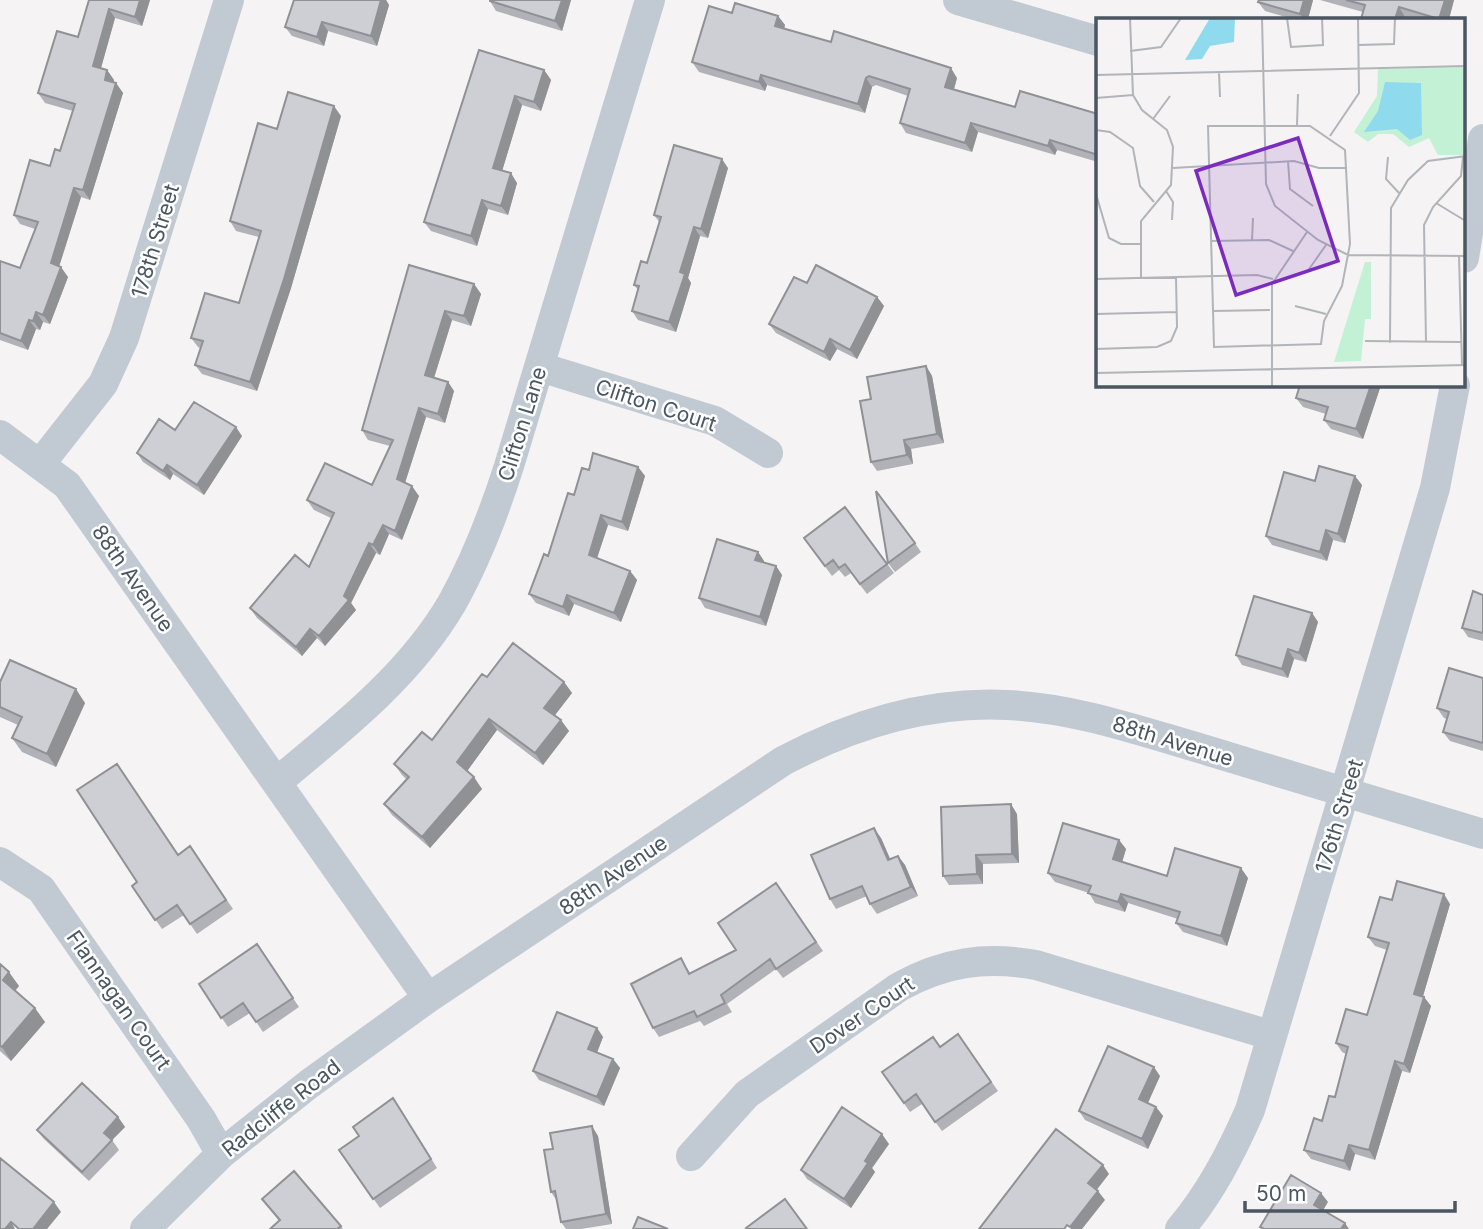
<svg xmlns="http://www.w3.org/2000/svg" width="1483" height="1229" viewBox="0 0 1483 1229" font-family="Inter,sans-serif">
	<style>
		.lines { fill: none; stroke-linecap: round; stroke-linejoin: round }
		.minor { stroke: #c1cad2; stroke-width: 30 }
		.wall { fill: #b0b2b7 }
		.shaded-wall { fill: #909195 }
		.building { fill: #cdcfd5; stroke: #909195; stroke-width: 2 }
		.labels { text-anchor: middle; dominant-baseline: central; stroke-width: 5; stroke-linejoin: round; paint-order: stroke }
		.street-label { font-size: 21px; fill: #4a5661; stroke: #fff }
		.inset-road { fill: none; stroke: #b1b4b9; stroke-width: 2 }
		.view { fill: #7b2cbf; fill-opacity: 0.15; stroke: #7b2cbf; stroke-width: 3.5 }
		.inset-edge { fill: none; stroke: #4a5661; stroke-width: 3.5 }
	</style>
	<rect width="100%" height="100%" fill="#f5f3f3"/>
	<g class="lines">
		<path class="minor" d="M958,0L1098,41
			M1464,258L1483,139
			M540,367L715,421L768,453
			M0,435L67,485L428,998
			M41,463L103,384L124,338L229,0
			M278,781C341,729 410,675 452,603C476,560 494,513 509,466L650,0
			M0,862L41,889L201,1119L221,1154
			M691,1156L747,1094L899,987C944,962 985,956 1036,965L1270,1035
			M145,1229L221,1154L309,1084L428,998L783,761C853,724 928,701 1007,705C1076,708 1143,732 1209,751C1300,778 1392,807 1483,834
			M1180,1229C1210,1194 1231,1153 1250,1110L1435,488L1455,385"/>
	</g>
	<path class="wall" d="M89,0H150L142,26L115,18L101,68L107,70L114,80L113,83H116L123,93L90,200L81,197L59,267L68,277L50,324L43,322L40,330L36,329L28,350L0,340V261L20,268L35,229L20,224L14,215L50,166L60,151L73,111L45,103L38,93L78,37Z
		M294,0H386L389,5L377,46L328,31L324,46L292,36L285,27Z
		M490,0H571L562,31L496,11L490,1Z
		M1259,0H1313L1308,19H1293L1265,11L1258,2Z
		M1320,0H1454L1449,19H1413L1405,17L1363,12Z
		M732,13L778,16L785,25L784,29L957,78L954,89L1015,107L1098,114V162L1057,150L1055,155L978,132L972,152L906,133L900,123L908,96L876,85L872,87L865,113L767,85L765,91L699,72L692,62Z
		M479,50L544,70L551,80L541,111L522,105L502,171L517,183L508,215L488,209L477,246L431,231L424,222Z
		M341,116L291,288L257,391L202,374L195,365L200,348L198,347L191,338L239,303L259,237L236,231L230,221L277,129Z
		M728,168L708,238L700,236L688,278L691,283L676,332L638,320L632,311L638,290L634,285L647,263L660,223L654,215Z
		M409,265L474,284L481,294L471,326L452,320L434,378L448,382L454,391L445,423L426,417L405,483L419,496L402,540L389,534L380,555L376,553L351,603L356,610L325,646L317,638L302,656L257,618L250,608L309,567L331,518L314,510L307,500L372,485L390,446L368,440L362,430Z
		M807,283L877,297L884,306L857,359L837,349L830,361L776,333L769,324Z
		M926,366L932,376L944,443L911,449L913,464L877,471L871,462V399Z
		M1300,385H1381L1363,439L1331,429L1324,420L1326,414L1303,407L1296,398Z
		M242,436L204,495L173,474L170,480L143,462L137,453Z
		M638,467L645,476L628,531L608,525L597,558L630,571L637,580L621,622L574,604L569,616L536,603L529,594L548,556L574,495L589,470Z
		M1315,481L1362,485L1345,543L1333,540L1327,561L1272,545L1266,536Z
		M845,507L894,573L867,594L851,573L845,577L839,570L832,576L804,538Z
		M915,543L921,552L895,572L888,563Z
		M758,552L764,561V562L776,566L782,575L766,626L705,608L699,598Z
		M1483,595V641L1468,637L1462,628Z
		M1312,613L1318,622L1306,662L1294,659L1288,678L1242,665L1236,655Z
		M487,677L564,682L572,693L555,715L569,731L543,765L497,730L467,771L482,789L430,848L392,815L384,804L406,779L402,775L394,764L432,740Z
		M1483,678V751L1450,741L1443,732L1447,719L1444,718L1437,708Z
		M0,682L85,703L56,767L22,752L12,738L18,725L0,717Z
		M1017,814L1019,863L983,864V884L949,885L943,876Z
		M881,838L890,859L898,856L905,865L918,896L877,914L870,904L867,896L836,909L830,899Z
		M1119,840L1126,849L1122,862L1167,876L1248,878L1227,946L1183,932L1176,923L1178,919L1128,903L1125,912L1095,903L1089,893L1055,882L1048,873Z
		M190,846L233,909L197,934L184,915L162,929L132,886Z
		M776,883L823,951L783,978L776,969L727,1004L732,1012L704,1026L700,1021L659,1037L653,1028L687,968L690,973L736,950Z
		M1392,900L1450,904L1423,996L1431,1006L1410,1073L1402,1071L1375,1160L1355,1154L1350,1171L1311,1159L1304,1150L1322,1121L1335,1097L1346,1054L1342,1052L1336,1043L1367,1015L1387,950L1375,946L1368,937Z
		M257,944L299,1007L263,1032L250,1013L228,1027L199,984Z
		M0,964L19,986L15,991L45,1022L11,1061L0,1051Z
		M597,1028L603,1037L597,1052L613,1059L620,1068L604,1106L539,1080L533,1071Z
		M958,1034L998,1091L942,1131L922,1104L910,1112L882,1072L940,1047Z
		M1160,1076L1148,1103L1156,1107L1163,1116L1148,1149L1085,1120L1079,1111Z
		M400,1108L437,1168L380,1208L339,1150Z
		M118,1117L125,1127L112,1140L119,1150L89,1181L44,1139L37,1130Z
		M598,1136L612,1224L581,1229H566L561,1222L557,1201L551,1192L553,1149Z
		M889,1144L872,1168L875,1172L851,1208L807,1179L801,1170Z
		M262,1199L341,1226L343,1229H270L279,1221Z"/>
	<path class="shaded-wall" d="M140,0H150L142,26L135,17Z
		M381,0H386L389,5L377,46L371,36Z
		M562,0H571L562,31L555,21Z
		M1304,0H1313L1308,19H1304L1300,14Z
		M1445,0H1454L1449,19H1439Z
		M1399,7L1405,17V19H1395Z
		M109,9L115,18L99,75L93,66Z
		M778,16L785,25L782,36L775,26Z
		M322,22L328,31L324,46L317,37Z
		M951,68L957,78L952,96L945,87Z
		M107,70L114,80L111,89L105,80Z
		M544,70L551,80L541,111L534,102Z
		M761,75L767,85L765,91L759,82Z
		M866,78L872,87L865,113L858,104Z
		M116,83L123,93L90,200L83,190Z
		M515,96L522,105L500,178L493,168Z
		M334,106L341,116L291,288L257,391L250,382Z
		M971,123L978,132L972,152L965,143Z
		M1050,140L1057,150L1055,155L1048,146Z
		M722,159L728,168L708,238L701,229Z
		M511,173L517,183L508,215L501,206Z
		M74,188L81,197L57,273L51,263Z
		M482,200L488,209L477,246L471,236Z
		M694,227L700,236L688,278L691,283L676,332L669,322L680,272Z
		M61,267L68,277L50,324L43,315Z
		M474,284L481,294L471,326L464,316Z
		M877,297L884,306L857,359L850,350Z
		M445,311L452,320L432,384L425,375Z
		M36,312L43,322L40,330L33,321Z
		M29,320L36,329L28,350L21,341Z
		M830,339L837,349L830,361L824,352Z
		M926,366L932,376L944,443L937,434Z
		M448,382L454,391L445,423L438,414Z
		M1371,385H1381L1363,439L1356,429Z
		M419,408L426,417L403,489L397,479Z
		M236,427L242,436L204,495L197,485Z
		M904,440L911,449L913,464L907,455Z
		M167,465L173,474L170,480L163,471Z
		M638,467L645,476L628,531L622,522Z
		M1355,476L1362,485L1345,543L1338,534Z
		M412,486L419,496L402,540L395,531Z
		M601,515L608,525L595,564L589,555Z
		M383,525L389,534L380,555L373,545Z
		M1326,530L1333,540L1327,561L1320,552Z
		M369,543L376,553L351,603L356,610L325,646L319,636L344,596Z
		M758,552L764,561L762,569L755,560Z
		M776,566L782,575L766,626L760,617Z
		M630,571L637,580L621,622L614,613Z
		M567,595L574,604L569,616L563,607Z
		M1312,613L1318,622L1306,662L1299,653Z
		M310,629L317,638L302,656L296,647Z
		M1288,649L1294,659L1288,678L1282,669Z
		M564,682L572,693L552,719L544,708Z
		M76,689L85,703L56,767L47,754Z
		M489,719L497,730L465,774L457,762Z
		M561,720L569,731L543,765L535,753Z
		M474,777L482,789L430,848L422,837Z
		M1011,804L1017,814L1019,863L1012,854Z
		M874,828L881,838L895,870L888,860Z
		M1119,840L1126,849L1120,869L1113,859Z
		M976,855L983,864V884L977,874Z
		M898,856L905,865L918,896L911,887Z
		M1241,868L1248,878L1227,946L1221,936Z
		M1121,894L1128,903L1125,912L1118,902Z
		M1444,894L1450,904L1421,1003L1414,994Z
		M9,972L19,986L12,994L3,980Z
		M1424,997L1431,1006L1410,1073L1404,1064Z
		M35,1008L45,1022L11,1061L2,1047Z
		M597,1028L603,1037L595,1058L588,1049Z
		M613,1059L620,1068L604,1106L597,1097Z
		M1395,1061L1402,1071L1375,1160L1369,1150Z
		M1154,1067L1160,1076L1145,1109L1139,1099Z
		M1156,1107L1163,1116L1148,1149L1142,1139Z
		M118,1117L125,1127L110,1142L104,1133Z
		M592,1126L598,1136L612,1224L606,1214Z
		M882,1134L889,1144L872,1168L875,1172L851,1208L844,1199L865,1161Z
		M1349,1145L1355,1154L1350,1171L1344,1161Z
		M1103,1165L1109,1174L1095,1192L1088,1183Z
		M1098,1191L1105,1200L1082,1229H1071L1070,1227Z
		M1321,1193L1328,1202L1321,1214L1314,1205Z
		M54,1202L61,1212L47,1229H33Z
		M11,1222L15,1229H5Z
		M1345,1223L1349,1229H1341Z"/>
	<path class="building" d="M89,0H140L135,17L109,9L93,66L107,70L105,80L116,83L83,190L74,188L51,263L61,267L43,315L36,312L33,321L29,320L21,341L0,333V261L20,268L38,222L14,215L30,160L50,166L55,149L60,151L75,104L38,93L57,31L78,37Z
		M294,0H381L371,36L322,22L317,37L285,27Z
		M490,0H562L555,21L490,1Z
		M1259,0H1304L1300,14L1258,2Z
		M1346,0H1445L1439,19L1399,7L1395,19H1361L1365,5Z
		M735,3L778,16L775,26L831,42L834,31L951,68L945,87L1015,107L1020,91L1098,114V155L1050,140L1048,146L971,123L965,143L900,123L910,89L869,76L866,78L858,104L761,75L759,82L692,62L709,6L732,13Z
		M479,50L544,70L534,102L515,96L493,168L511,173L501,206L482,200L471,236L424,222Z
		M288,92L334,106L284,279L250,382L195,365L203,341L191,338L205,293L239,303L261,231L230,221L258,123L277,129Z
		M674,145L722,159L701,229L694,227L680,272L685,274L669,322L632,311L639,286L634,285L641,261L647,263L661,217L654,215Z
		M409,265L474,284L464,316L445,311L425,375L448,382L438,414L419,408L397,479L412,486L395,531L383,525L373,545L369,543L344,596L349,600L319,636L310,629L296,647L250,608L295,555L309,567L334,513L307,500L325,463L372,485L393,440L362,430Z
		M816,265L877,297L850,350L830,339L824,352L769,324L794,277L807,283Z
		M926,366L937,434L904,440L907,455L871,462L860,401L871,399L867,377Z
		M1300,385H1371L1356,429L1324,420L1328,407L1296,398Z
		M194,402L236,427L197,485L167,465L163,471L137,453L159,419L175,430Z
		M593,453L638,467L622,522L601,515L589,555L630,571L614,613L567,595L563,607L529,594L544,554L548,556L568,493L574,495L582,468L589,470Z
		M1319,466L1355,476L1338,534L1326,530L1320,552L1266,536L1284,472L1315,481Z
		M876,491L915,543L888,563Z
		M845,507L887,564L860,584L845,564L839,568L833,560L825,566L804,538Z
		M717,539L758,552L755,560L776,566L760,617L699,598Z
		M1473,591L1483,595V633L1462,628Z
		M1254,596L1312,613L1299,653L1288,649L1282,669L1236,655Z
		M513,643L564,682L544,708L561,720L535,753L489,719L457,762L474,777L422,837L384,804L409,777L394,764L422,732L432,740L482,674L487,677Z
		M10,660L76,689L47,754L12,738L22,717L0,707V682Z
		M1449,668L1483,678V743L1443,732L1449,712L1437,708Z
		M117,764L178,855L190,846L226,900L190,924L177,905L155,920L132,886L137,882L77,790Z
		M1011,804L1012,854L976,855L977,874L943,876L941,807Z
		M1063,823L1119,840L1113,859L1167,876L1175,848L1241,868L1221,936L1176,923L1180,912L1121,894L1118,902L1088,893L1091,886L1048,873Z
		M874,828L888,860L898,856L911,887L870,904L862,886L830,899L811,855Z
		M1397,881L1444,894L1414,994L1424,997L1404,1064L1395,1061L1369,1150L1349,1145L1344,1161L1304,1150L1314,1118L1322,1121L1329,1096L1335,1097L1348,1047L1336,1043L1346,1009L1367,1015L1389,943L1368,937L1380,897L1392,900Z
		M776,883L816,942L776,969L770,959L721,995L725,1003L697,1017L694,1011L653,1028L631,984L681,958L689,974L736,950L718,923Z
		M257,944L293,998L256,1022L243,1003L221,1018L199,984Z
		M0,964L9,972L3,980L35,1008L2,1047L0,1046Z
		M557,1012L597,1028L588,1049L613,1059L597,1097L533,1071Z
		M958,1034L991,1082L935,1122L916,1094L904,1103L882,1072L933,1037L940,1047Z
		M1108,1046L1154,1067L1139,1099L1156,1107L1142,1139L1079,1111Z
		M82,1083L118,1117L104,1133L112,1140L82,1172L37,1130Z
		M393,1098L431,1159L373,1199L339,1150L359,1136L353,1127Z
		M842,1107L882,1134L865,1161L868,1163L844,1199L801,1170Z
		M592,1126L606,1214L561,1222L555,1191L551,1192L544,1150L553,1149L550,1133Z
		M1056,1129L1103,1165L1088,1183L1098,1191L1070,1227L1067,1225L1064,1229H979Z
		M0,1158L54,1202L33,1229H19L11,1222L5,1229H0Z
		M294,1171L341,1226L337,1229H270L280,1220L262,1199Z
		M1291,1175L1321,1193L1314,1205L1345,1223L1341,1229H1264L1260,1227Z
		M785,1199L807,1229H748L746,1228Z
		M638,1217L668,1229H633Z"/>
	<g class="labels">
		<g class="street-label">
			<text transform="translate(155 241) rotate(-73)">178th Street</text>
			<text transform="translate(656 405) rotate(18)">Clifton Court</text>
			<text transform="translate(522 424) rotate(-73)">Clifton Lane</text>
			<text transform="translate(133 578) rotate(55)">88th Avenue</text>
			<text transform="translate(1173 741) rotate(17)">88th Avenue</text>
			<text transform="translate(1339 816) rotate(-73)">176th Street</text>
			<text transform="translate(613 875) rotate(-34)">88th Avenue</text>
			<text transform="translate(119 1000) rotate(55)">Flannagan Court</text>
			<text transform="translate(862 1015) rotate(-34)">Dover Court</text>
			<text transform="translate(281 1108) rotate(-38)">Radcliffe Road</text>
		</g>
	</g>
	<g transform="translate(1096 18)">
		<rect width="369" height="369" fill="#f5f3f3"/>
		<path d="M269,244H275V301H269L265,343L238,344Z" fill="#c3f1d5"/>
		<path d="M369,49V137H342L333,120L313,129L297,116H282L272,124L258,114L281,78L282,51Z" fill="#c3f1d5"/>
		<path d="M114,0H139L138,24L114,28L106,41L89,42ZM289,64L325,65L326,117L314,122L301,111L268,114L282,93Z" fill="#90daee"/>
		<path class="inset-road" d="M34,0L37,77L46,92L71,112L77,129L75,167L45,203V260M166,0L170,166L179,188L222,222L252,237L370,238M191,0L195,29L227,27L226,0M263,27L298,26L299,0M34,33L65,29L85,0M123,54L124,79M0,57L370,48M0,80L37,77M57,101L74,78M201,107L202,76M112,108H214L249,132L254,226L246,268L228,303L225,326L118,329ZM0,112L14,114L37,130L44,168L58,184M234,118L263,75L262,0M292,139L290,161L303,175M192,143L194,171L217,188M77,150L198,143L223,150H251M70,173L77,184L76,202M0,176L13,220L25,226H44M340,185L368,202M156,222L157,200M115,223L173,222L197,233M363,238L366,347M211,254L230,227M0,261L161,257L177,261M199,288L230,296M117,293L174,292M0,296L81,294M269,323L365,324M330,324L328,207L337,189L365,158L367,139M294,325L295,190L312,162L332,143L370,138M0,331L61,329L75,323L81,309L80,259M0,355L370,347M176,369V266L211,214"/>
		<path class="view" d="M202,120L242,243L140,277L100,153Z"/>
		<rect width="369" height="369" class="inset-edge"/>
	</g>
	<path d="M1245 1201v10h210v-10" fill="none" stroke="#4a5661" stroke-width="3.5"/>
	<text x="1256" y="1201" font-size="21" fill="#4a5661" stroke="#ffffff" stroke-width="5" paint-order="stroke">50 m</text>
</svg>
